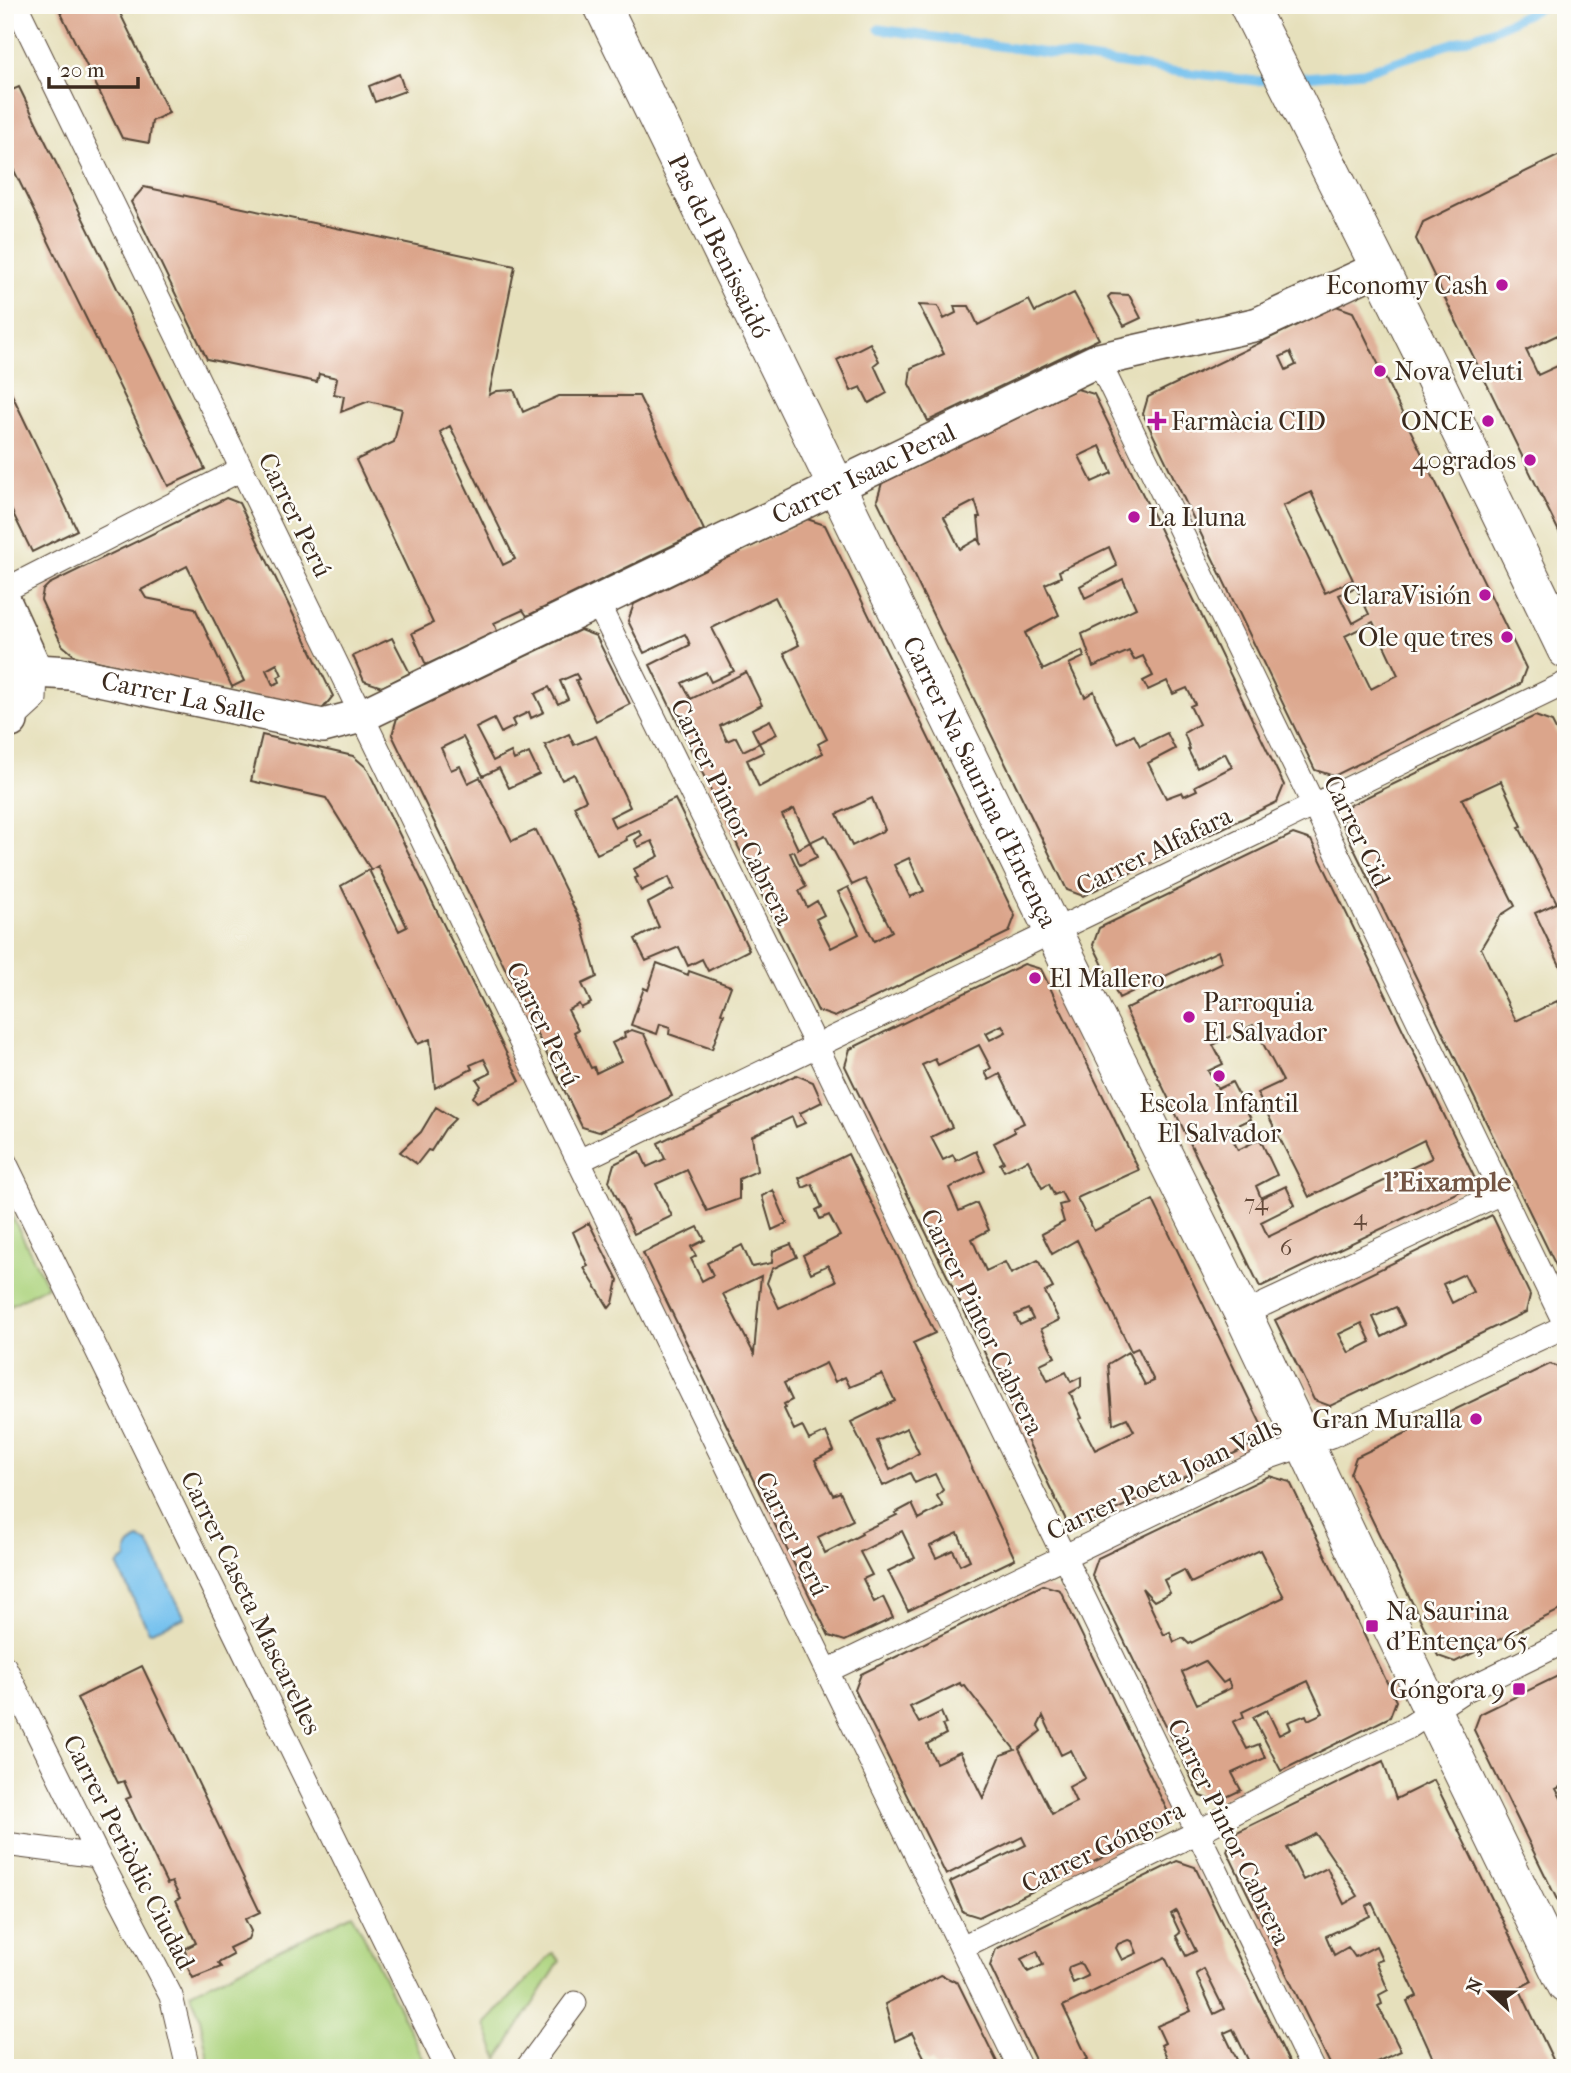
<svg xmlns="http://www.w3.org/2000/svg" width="1571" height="2073" viewBox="0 0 1571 2073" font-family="'IM FELL French Canon',serif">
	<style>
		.green { fill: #acd37d; stroke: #747e4e; stroke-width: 2 }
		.water { fill: #74c1ee; stroke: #587686; stroke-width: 2 }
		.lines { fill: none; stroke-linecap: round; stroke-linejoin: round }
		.stream { stroke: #74c1ee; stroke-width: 9 }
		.building { fill: #dba58b; fill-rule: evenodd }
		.street-casing { stroke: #554536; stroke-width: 25 }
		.secondary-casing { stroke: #554536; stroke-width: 36 }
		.primary-casing { stroke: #554536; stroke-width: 39 }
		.street { stroke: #fff; stroke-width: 23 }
		.secondary { stroke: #fff; stroke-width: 33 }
		.primary { stroke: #fff; stroke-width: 37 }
		.poi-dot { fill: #b5179e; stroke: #fdfcf7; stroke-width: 2.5 }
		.labels { text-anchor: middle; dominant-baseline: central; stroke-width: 5; stroke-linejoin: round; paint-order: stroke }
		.number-label { font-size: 23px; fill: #634939 }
		.street-label { font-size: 26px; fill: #3b2a1e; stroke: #fdfcf7 }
		.poi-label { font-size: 26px; fill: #3b2a1e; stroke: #fdfcf7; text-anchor: end }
		.neighbourhood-label { font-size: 28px; font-weight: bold; fill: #735544; stroke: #fdfcf7 }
	</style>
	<rect width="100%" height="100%" fill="#fdfcf7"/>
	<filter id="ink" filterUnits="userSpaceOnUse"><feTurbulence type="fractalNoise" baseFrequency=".0143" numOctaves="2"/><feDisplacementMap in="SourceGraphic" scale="14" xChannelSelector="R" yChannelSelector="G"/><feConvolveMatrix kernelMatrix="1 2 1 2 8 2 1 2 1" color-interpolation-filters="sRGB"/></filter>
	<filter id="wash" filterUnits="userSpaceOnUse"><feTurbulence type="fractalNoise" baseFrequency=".00686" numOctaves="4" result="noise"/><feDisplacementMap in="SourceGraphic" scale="28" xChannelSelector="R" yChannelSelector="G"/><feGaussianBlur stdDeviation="1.57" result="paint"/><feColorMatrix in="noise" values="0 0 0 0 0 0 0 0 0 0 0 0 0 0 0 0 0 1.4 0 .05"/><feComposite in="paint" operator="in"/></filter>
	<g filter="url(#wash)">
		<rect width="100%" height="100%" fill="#e6e0bc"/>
		<path class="green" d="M5,1202L47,1286L5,1308Z
			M353,1914L428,2068H210L199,2013L190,1993Z
			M553,1953L560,1961L498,2059L485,2024Z"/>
		<path class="water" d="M139,1539L148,1543L185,1618L149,1632L117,1565L127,1558C126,1547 129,1544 139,1539Z"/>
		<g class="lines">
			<path class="stream" d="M879,29L1172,71L1256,81L1276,79
				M1294,78L1363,72L1490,31L1546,5"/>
		</g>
		<g id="blocks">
			<path class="building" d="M57,5H116L169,113L152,121L149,143L122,138Z
				M399,74L405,91L375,102L369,86Z
				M19,87L205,469L168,486L5,152V93Z
				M1566,152V331L1526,350L1538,375L1566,362V546L1416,239L1423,222Z
				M144,187L515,266L489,395L497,391L514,390L523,412L559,396H639L704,530L527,616L523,610L494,623L497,631L426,665L412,633L433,623L356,460L394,442L402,409L369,401L341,412L344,396L334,394L337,378L319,374L317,382L207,359L131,202ZM450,426L515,559L503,565L440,432Z
				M1074,293L1099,339L928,421L909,384L911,368L944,354L919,305L938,306L944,319L956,313L954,306H969L978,325L1029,300L1035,312Z
				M1111,294L1129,295L1141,318L1124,326L1108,297Z
				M1336,306L1353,312L1526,668L1520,684L1334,776L1315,770L1143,414L1148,397ZM1290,352L1296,365L1286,370L1280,357ZM1311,492L1353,580L1325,593L1283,506ZM1356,587L1369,614L1353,623L1339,595ZM1373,622L1398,675L1371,689L1345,636Z
				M870,343L879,361L874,365L887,393L869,403L861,387L851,391L837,360Z
				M5,380L77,530L32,552L5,497Z
				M1077,389L1094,394L1284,785L1277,802L1083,896L1067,890L877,500L882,483ZM1100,446L1112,473L1092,482L1079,456ZM975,501L980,517H978L981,545L978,539L960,549L944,517ZM1109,547L1117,566L1080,586L1085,598L1123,579L1136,608L1082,634L1093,667L1129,651L1134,660L1143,656L1153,676L1143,681L1148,690L1167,681L1173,694L1187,688L1195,704L1190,706L1199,724L1184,733L1190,749L1188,750L1197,768L1225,753L1232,767L1195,786L1197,790L1184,796L1182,792L1166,798L1148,763L1175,749L1167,733L1140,746L1134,735L1118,743L1098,703L1094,691L1085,697L1069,664L1084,657L1082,651L1043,670L1025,633L1059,615L1045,584L1061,577L1059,571Z
				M226,498L239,503L333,696L320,712L75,656L62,645L41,600L43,590L49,584ZM187,566L244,681L232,687L195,608L146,598L141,590ZM277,664L282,675L278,677L280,682L273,685L266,670Z
				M807,519L825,525L1015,916L1009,932L835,1017L818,1011L650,665L690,645L688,640L685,634L644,653L628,621L634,604ZM775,597L799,645L784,653L827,739L818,744L823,753L759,787L747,760L764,752L759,743L743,751L736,737L727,741L720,726L762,705L746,672L691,699L682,683L706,672L711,682L734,671L712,628ZM872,798L885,830L852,846L837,814ZM794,809L810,842L798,849L782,815ZM825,835L852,885L865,879L892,931L874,941L848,887L838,892L859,934L831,948L816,919L824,915L817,901L807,907L799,891L806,887L790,853L794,851L800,865L817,857L810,842ZM909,858L924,891L910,897L894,865Z
				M580,630L596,636L630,704L596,721L576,680L579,679L576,674L560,681L568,699L558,704L549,687L535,694L544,712L531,718L529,712L512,720L515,726L501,733L494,719L476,728L493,761L511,752L514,760L529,753L539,774L509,788L499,768L483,776L463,737L441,748L451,770L460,766L468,783L480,777L512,841L536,830L582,924L597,977L582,984L591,1003L581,1008L579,1004L568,1010L578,1030L574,1032L591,1068L594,1067L596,1073L621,1061L612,1043L625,1037L624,1033L632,1030L644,1034L672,1096L599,1132L582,1127L392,735L397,718Z
				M392,638L410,673L382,687L364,681L353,656Z
				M1535,716L1552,722L1566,749V978L1535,913L1557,903L1519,827L1522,826L1501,781L1462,799L1515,906L1501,915L1481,948L1491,969L1516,1021L1557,1001L1566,1020V1051L1563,1053L1566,1059V1281L1563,1280L1518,1188L1342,824L1348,806Z
				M770,720L777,734L759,743L752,729Z
				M569,734L574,745L596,736L630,807L610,817L615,828L675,799L749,950L708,971L702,959L688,966L679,947L646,961L635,939L659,927L648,903L674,889L669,877L641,891L635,878L638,877L634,869L659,856L652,841L638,847L635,840L642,835L639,831L626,837L627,840L597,854L574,806L586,800L574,774L562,780L545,745Z
				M262,735L353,756L367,768L520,1081L477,1102L473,1097L481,1086L477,1080L491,1073L484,1059L470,1065L472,1069L435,1088L430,1039L418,1044L341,886L369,870L399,931L407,927L378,866L371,870L326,798L251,781Z
				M1293,834L1311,840L1477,1183L1260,1287L1125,1009L1222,962L1218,951L1119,998L1093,945L1099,928ZM1253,1025L1283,1081L1257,1093L1309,1197L1424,1140L1432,1158L1268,1237L1261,1222L1295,1205L1286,1186L1261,1198L1256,1186L1277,1175L1260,1139L1238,1150L1228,1130L1251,1119L1232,1082L1218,1089L1208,1071L1223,1064L1213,1045Z
				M657,963L688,975L689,971L731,986L721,1013L724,1014L712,1049L669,1034L670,1027L660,1024L657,1034L631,1025L644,988L648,990Z
				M1024,964L1041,969L1139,1170L1077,1198L1094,1231L1153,1200L1262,1426L1258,1442L1082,1526L1066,1520L845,1066L850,1049ZM1002,1025L1006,1032L990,1040L986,1033ZM979,1045L991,1068L985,1072L989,1080L1000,1074L1024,1123L1013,1128L1015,1132L994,1143L1004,1162L1000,1164L1004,1171L1028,1160L1042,1188L1049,1184L1054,1195L1061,1192L1067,1203L1059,1205L1064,1222L1042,1234L1052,1254L1077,1240L1131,1351L1138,1348L1154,1381L1145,1385L1128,1352L1108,1364L1113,1424L1127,1418L1134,1431L1095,1450L1079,1419L1082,1418L1070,1393L1081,1387V1377L1071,1382L1066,1372L1048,1381L1040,1364L1055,1357L1041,1329L1059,1320L1045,1292L1053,1288L1038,1260L1011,1274L1005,1262L986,1271L972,1239L989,1230L977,1203L959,1211L949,1188L985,1171L976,1151L956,1161L953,1155L943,1160L931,1137L952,1127L922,1065L935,1059L938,1065ZM1028,1309L1033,1319L1020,1325L1015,1315Z
				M796,1075L813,1082L822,1102L800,1113L805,1123L796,1127L792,1117L752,1136L757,1171L739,1179V1199L707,1211L687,1170L656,1184L672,1216L634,1234L609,1181L614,1164L640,1151L647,1167L665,1159L658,1143Z
				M436,1107L455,1119L445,1129L431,1151L428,1150L417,1164L400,1152L421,1132Z
				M848,1154L935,1333L913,1343L1015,1559L908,1611L888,1571L915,1558L902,1531L860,1552L872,1575L863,1579L874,1602L883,1597L893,1618L845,1641L829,1636L643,1253L698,1227L705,1240L691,1247L696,1256L691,1259L702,1281L713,1275L707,1263L742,1245L752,1267L772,1263L773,1251L791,1244L797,1257L772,1269L767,1283L779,1308L836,1281L828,1265L811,1273L803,1255L840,1236L829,1215L820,1219L816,1210L822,1207L812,1184L803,1188L799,1178ZM761,1276L757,1318L754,1354L723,1294ZM826,1363L835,1382L845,1377L850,1387L882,1374L895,1401L851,1422L883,1486L910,1473L915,1483L935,1474L943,1490L937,1496L943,1506L919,1519L912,1504L895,1513L897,1515L861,1532L862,1534L825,1553L818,1537L853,1520L840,1492L833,1495L815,1460L834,1451L826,1432L809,1440L802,1426L794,1430L784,1409L786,1408L784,1404L792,1400L784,1383ZM907,1428L919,1453L890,1470L877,1441ZM958,1533L970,1560L960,1565L953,1550L936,1558L930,1546Z
				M773,1190L787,1223L772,1230L762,1196Z
				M1492,1215L1530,1295L1526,1312L1330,1406L1314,1400L1275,1320ZM1464,1274L1473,1292L1452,1303L1443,1284ZM1396,1307L1405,1325L1382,1337L1373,1317ZM1362,1323L1371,1342L1349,1353L1339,1334Z
				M589,1223L618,1280L613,1303L609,1308L584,1268L588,1266L573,1232Z
				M1550,1364L1566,1370V1607L1455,1662L1438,1656L1350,1474L1356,1457Z
				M1269,1476L1290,1482L1396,1701L1390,1717L1281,1771L1253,1717L1267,1710L1279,1735L1291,1729L1288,1722L1306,1715L1308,1720L1323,1713L1308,1681L1242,1712L1244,1717L1233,1722L1247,1749L1259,1744L1265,1758L1232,1773L1241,1790L1216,1802L1200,1796L1092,1575L1098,1558ZM1260,1550L1284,1597L1189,1644L1183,1638L1174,1642L1170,1632L1164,1635L1142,1588L1154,1601L1170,1593L1164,1580L1184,1570L1191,1583ZM1205,1661L1223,1683L1228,1680L1231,1688L1197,1704L1182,1672Z
				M1043,1585L1060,1590L1168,1812L1162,1829L979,1917L963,1912L950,1882L1026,1845L1022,1837L946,1875L855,1690L861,1674ZM960,1683L961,1686L964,1685L1015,1750L1001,1755L983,1798L960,1752L936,1763L927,1744L946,1734L942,1725L946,1724L941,1712L919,1723L910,1707ZM1043,1716L1061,1755L1071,1750L1085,1778L1069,1787L1076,1802L1052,1814L1019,1749L1041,1731L1038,1726Z
				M142,1666L260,1912L245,1919L251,1931L248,1939L229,1948L233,1955L218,1963L221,1967L193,1978L186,1964L190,1963L184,1949L196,1943L176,1900L180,1898L172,1882L167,1884L126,1799L131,1797L124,1781L118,1783L77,1698Z
				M1566,1672V1784L1556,1789L1566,1807V1918L1474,1730L1480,1714Z
				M1383,1761L1396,1799L1434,1780L1532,1981L1519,1988L1557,2068H1431L1436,2065L1407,2001L1417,1996L1372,1903L1366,1906L1370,1916L1326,1936L1334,1955L1348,1947L1355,1957L1376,1946L1382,1959L1376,1961L1388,1990L1379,1995L1382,2004L1378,2006L1401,2051L1374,2063L1376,2068H1332L1227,1851L1233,1834ZM1316,1834L1358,1896L1344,1904L1327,1868L1303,1880L1287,1848Z
				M1177,1861L1195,1867L1292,2068H1252L1233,2029L1224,2033L1241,2068H1172L1161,2045L1165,2043L1157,2026L1191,2011L1165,1957L1063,2006L1088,2059L1069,2068H1039L990,1966L996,1949ZM1176,1911L1196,1951L1186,1956L1176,1936L1180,1933L1171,1914ZM1128,1940L1132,1941L1137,1953L1122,1960L1116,1948L1118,1944ZM1037,1951L1043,1965L1028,1972L1021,1959ZM1079,1963L1082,1965L1088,1976L1073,1983L1068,1971L1069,1967ZM1204,1969L1224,2009L1214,2014L1196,1974Z
				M941,1975L958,1983L1000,2068H935L932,2061L927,2063L912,2033L895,2041L885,2004Z"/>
		</g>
	</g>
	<g filter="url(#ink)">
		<use href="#blocks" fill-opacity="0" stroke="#554536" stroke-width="2"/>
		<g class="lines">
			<defs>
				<path id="street" d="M16,5L1020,2068
					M1098,360L1566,1326
					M5,590L242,469
					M597,602L816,1045L1312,2068
					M8,727L11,721L35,699L36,671
					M579,1161L1566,683
					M5,1162L447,2068
					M1243,1314L1501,1193
					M5,1667L98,1856L171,1996L188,2068
					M827,1671L1270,1457L1331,1436L1566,1326
					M5,1844L98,1856
					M962,1947L1198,1832L1293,1782L1409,1727L1462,1692L1566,1641
					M527,2068L575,2003"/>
				<g id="secondary">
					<path d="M5,603L36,671"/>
					<path id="s1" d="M5,663L36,671L70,673L323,726L361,716L1098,360L1258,324L1379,268"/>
					<path d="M5,668L14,692L11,721"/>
				</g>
				<g id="primary">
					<path id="s2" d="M602,5L1053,931L1243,1314L1388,1620L1566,1985"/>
					<path d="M1248,5L1427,363L1566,650"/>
				</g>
			</defs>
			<use href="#street" class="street-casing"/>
			<use href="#secondary" class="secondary-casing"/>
			<use href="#primary" class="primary-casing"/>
			<use href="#street" class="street"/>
			<use href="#secondary" class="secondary"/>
			<use href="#primary" class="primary"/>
		</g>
	</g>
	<g class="poi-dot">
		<circle cx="1502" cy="285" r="7"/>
		<circle cx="1380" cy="371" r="7"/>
		<path d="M1153.5 410.5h7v7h7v7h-7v7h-7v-7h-7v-7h7z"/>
		<circle cx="1488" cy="421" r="7"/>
		<circle cx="1530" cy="460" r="7"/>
		<circle cx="1134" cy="517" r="7"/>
		<circle cx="1485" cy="595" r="7"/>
		<circle cx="1507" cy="637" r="7"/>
		<circle cx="1035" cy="978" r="7"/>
		<circle cx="1189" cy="1017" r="7"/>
		<circle cx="1219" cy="1076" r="7"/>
		<circle cx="1476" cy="1419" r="7"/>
		<rect x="1365" y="1619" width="14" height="14" rx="3.5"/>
		<rect x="1512" y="1682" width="14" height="14" rx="3.5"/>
	</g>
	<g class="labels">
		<g class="number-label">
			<text x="1256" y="1202">74</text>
			<text x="1360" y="1217">4</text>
			<text x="1286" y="1247">6</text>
		</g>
		<g class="street-label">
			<text stroke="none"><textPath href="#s2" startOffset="268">Pas del Benissaidó</textPath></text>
			<text stroke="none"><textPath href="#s1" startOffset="922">Carrer Isaac Peral</textPath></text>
			<text transform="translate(295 515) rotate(64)">Carrer Perú</text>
			<text stroke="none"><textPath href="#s1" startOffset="182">Carrer La Salle</textPath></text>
			<text stroke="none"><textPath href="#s2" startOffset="864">Carrer Na Saurina d'Entença</textPath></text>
			<text transform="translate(732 812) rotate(64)">Carrer Pintor Cabrera</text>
			<text transform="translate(1357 831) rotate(64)">Carrer Cid</text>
			<text transform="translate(1154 851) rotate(-26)">Carrer Alfafara</text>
			<text transform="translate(543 1024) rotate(64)">Carrer Perú</text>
			<text transform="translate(982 1322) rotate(64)">Carrer Pintor Cabrera</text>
			<text transform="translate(1164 1479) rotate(-25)">Carrer Poeta Joan Valls</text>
			<text transform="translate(792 1534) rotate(64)">Carrer Perú</text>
			<text transform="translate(251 1603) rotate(64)">Carrer Caseta Mascarelles</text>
			<text transform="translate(1229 1832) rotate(64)">Carrer Pintor Cabrera</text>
			<text transform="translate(1103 1847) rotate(-26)">Carrer Góngora</text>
			<text transform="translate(129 1852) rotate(63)">Carrer Periòdic Ciudad</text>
		</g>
		<g class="poi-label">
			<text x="1488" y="285">Economy Cash</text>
			<text x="1394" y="371" text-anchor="start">Nova Veluti</text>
			<text x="1171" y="421" text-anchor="start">Farmàcia CID</text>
			<text x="1474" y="421">ONCE</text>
			<text x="1516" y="460">40grados</text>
			<text x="1148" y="517" text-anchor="start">La Lluna</text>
			<text x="1471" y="595">ClaraVisión</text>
			<text x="1493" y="637">Ole que tres</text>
			<text x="1049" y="978" text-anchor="start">El Mallero</text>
			<text x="1203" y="1002" text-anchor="start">Parroquia<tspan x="1203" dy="30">El Salvador</tspan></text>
			<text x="1219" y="1103" text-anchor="middle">Escola Infantil<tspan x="1219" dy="30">El Salvador</tspan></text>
			<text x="1462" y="1419">Gran Muralla</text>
			<text x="1386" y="1611" text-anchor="start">Na Saurina<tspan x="1386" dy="30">d’Entença 65</tspan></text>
			<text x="1505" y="1689">Góngora 9</text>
		</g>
		<g class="neighbourhood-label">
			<text x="1448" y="1181">l'Eixample</text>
		</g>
	</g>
	<rect width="1571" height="2073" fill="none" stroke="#fdfcf7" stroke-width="28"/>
	<g transform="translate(1490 1992) rotate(292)" stroke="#fdfcf7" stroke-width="5" paint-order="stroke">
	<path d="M0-5L12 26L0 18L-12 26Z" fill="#3b2a1e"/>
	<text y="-10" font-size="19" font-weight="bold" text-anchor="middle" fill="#3b2a1e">N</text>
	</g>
	<path d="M49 77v10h89v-10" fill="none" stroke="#3b2a1e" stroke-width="3.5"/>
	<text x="60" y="77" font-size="21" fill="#3b2a1e" stroke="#fdfcf7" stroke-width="5" paint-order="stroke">20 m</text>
</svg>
